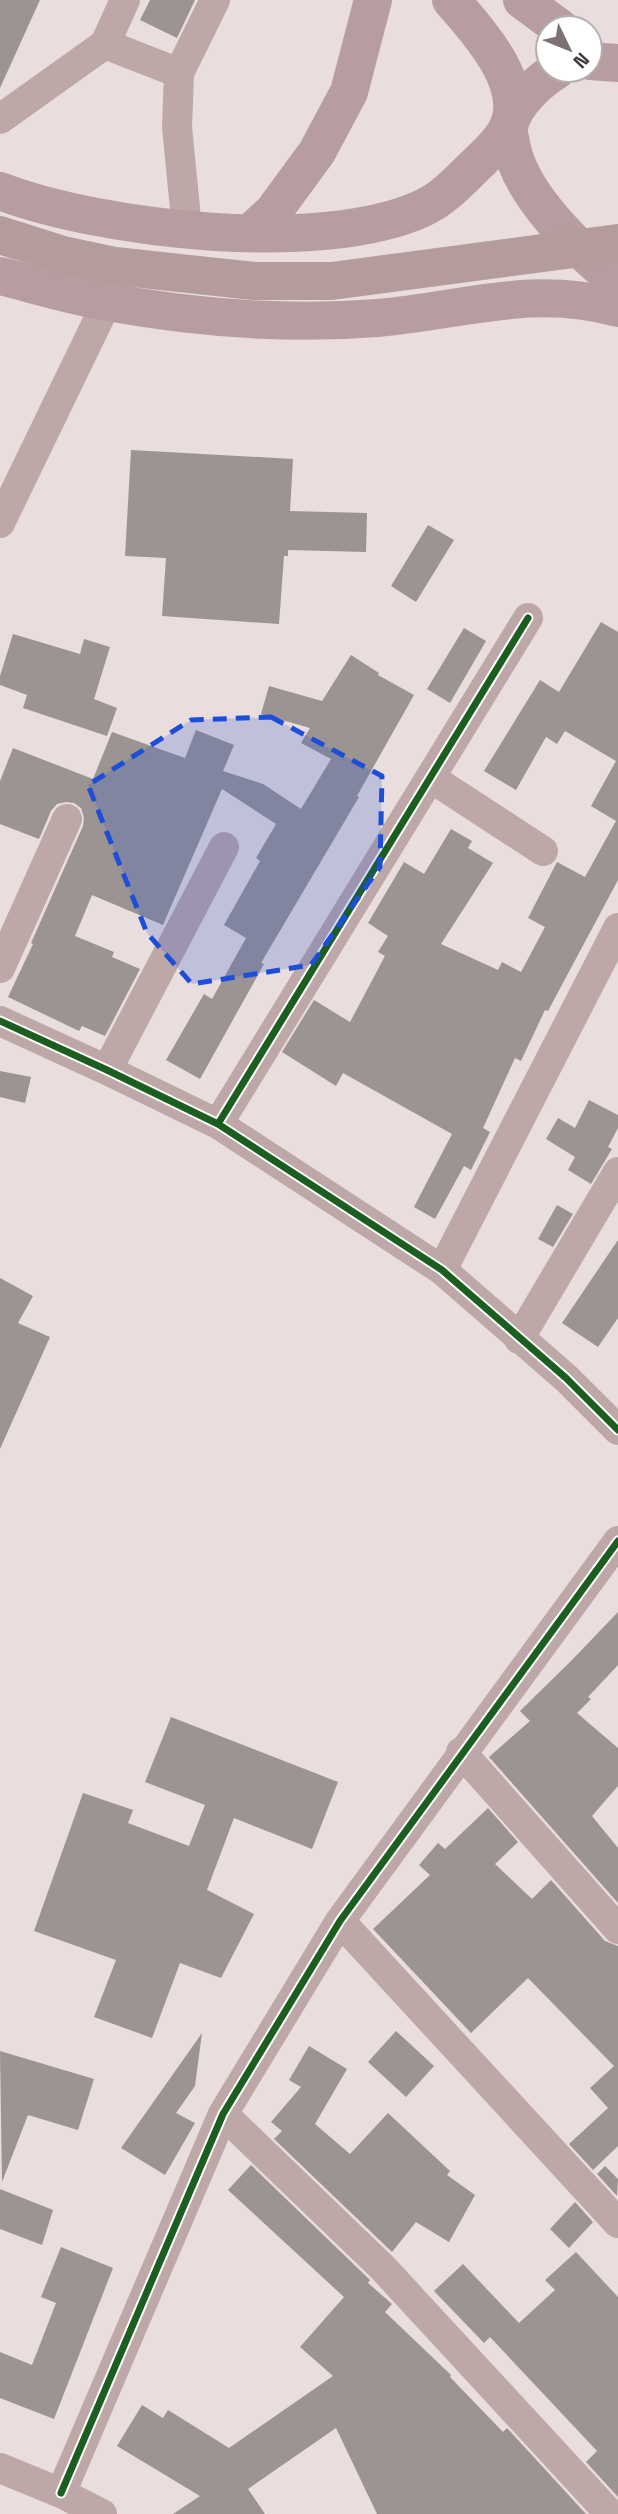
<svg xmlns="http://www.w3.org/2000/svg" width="618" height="2514" viewBox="0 0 618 2514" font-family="'Space Grotesk',sans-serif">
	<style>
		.building { fill: #9c9393 }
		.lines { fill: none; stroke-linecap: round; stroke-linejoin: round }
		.minor { stroke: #bda7a7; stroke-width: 30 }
		.trunk { stroke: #b89da0; stroke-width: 38 }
		.secondary-bridge { stroke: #b49c9c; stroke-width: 38 }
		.cycleway-casing { stroke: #fff; stroke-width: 11 }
		.cycleway { stroke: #1b5e20; stroke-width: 7 }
		.marked { fill: #1d4ed8; fill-opacity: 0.2; stroke: #1d4ed8; stroke-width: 5; stroke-dasharray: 14 9; stroke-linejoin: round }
	</style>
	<rect width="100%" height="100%" fill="#eadddd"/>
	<path class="building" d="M0,0H40L0,88Z
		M150,0H195L177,38L140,20Z
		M131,450L293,459L290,511L367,513L366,552L288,550V556H284L279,624L162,616L166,558L125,556Z
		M428,525L454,540L416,602L391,586Z
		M601,622L618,632V880L548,1011L545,1010L521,1061L515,1058L483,1128L490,1132L471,1170L464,1166L435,1219L414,1207L452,1134L343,1073L336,1086L282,1052L314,1000L350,1022L385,956L378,952L388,936L368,923L404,862L424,874L451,829L472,841L468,848L493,863L441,944L498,970L502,962L521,972L545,927L528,918L557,862L585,877L616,821L591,806L616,761L565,731L557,744L546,737L516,790L484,771L540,680L559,692Z
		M464,628L486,641L450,703L427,689Z
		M13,634L80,654L84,639L110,647L94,699L117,708L107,736L23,708L27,695L0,685V676Z
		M351,655L379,673L378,675L414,695L357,796L359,797L261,963L264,964L200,1079L166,1060L204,994L212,999L246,938L224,925L260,861L256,858L276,824L222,789L163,925L92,895L75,936L114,952L112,957L140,969L105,1036L82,1026L79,1031L8,997L33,944L31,943L83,826L84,818L81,808L74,803L66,802L57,804L51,811L39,839L0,824V781L13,748L93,779L112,732L185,758L196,730L234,745L223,771L263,784L301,809L331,759L301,743L310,728L261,714L269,686L322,701Z
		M0,1071L31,1077L25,1103L0,1097Z
		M589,1100L618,1115V1128L608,1147L612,1149L591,1184L568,1170L575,1157L546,1139L558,1118L575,1128Z
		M557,1205L573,1214L553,1247L538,1239Z
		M618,1240V1318L598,1347L562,1323Z
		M0,1278L33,1296L18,1323L50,1337L0,1449Z
		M618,1612V1665L588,1697L591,1699L577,1713L618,1748V1786L592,1816L618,1848V1903L489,1757L530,1721L520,1711L572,1660Z
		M171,1717L338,1782L312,1849L234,1818L207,1890L254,1914L221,1978L180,1963L152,2038L94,2017L116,1960L34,1931L83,1793L133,1810L128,1823L189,1846L205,1805L145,1782Z
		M488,1808L518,1842L495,1864L532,1899L551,1880L605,1941L618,1946V2146L593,2170L569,2144L608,2108L590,2088L614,2066L528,1978L471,2033L373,1929L430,1875L419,1865L438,1843L445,1849Z
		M396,2031L434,2066L406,2097L368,2062Z
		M202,2033L195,2086L176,2113L195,2123L165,2175L121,2148Z
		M309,2046L347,2069L315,2124L350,2154L388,2113L450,2171L447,2175L475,2195L449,2242L416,2222L392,2252L274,2139L282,2131L271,2122L301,2087L289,2080Z
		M0,2051L94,2079L78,2130L28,2115L2,2182Z
		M251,2165L370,2280L368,2283L392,2304L385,2312L451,2375L450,2377L503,2432L507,2428L586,2514H377L336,2428L248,2489L265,2514H173L200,2496L117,2446L142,2405L163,2418L168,2410L229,2448L333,2376L300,2347L344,2297L228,2190Z
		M605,2166L618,2179L617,2196L597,2174Z
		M0,2189L53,2210L42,2245L0,2229Z
		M575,2202L593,2222L569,2248L550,2229Z
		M61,2247L113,2268L54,2419L0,2398V2352L32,2365L56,2303L41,2297Z
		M576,2252L618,2297V2497L586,2462L597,2451L490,2337L484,2343L434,2291L463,2264L519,2323L555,2290L545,2280Z"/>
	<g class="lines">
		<path class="minor" d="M125,0L105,44L179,73
			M0,119L105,44
			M187,229L177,127L179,73L215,0
			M0,523L107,302
			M431,778L543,851
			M0,968L67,819
			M0,1021L107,1070L218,1124L442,1270L566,1378L618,1430
			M107,1070L224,847
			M218,1124L528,618
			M442,1270L618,928
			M519,1339L618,1172
			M461,1752L618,1929
			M340,1921L618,2223
			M223,2114L383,2268L610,2514
			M0,2468L61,2493L102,2514
			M61,2493L223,2114L340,1921L618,1541"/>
		<path class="trunk" d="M522,0L560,28
			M590,61L618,63
			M557,70C539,81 513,104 509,127C508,131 510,138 511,143C519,195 579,250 618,283
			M0,191C102,230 322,255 423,208C445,198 462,178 480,161C490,151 501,142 507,129C529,85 477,30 451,0
			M251,232L273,212L317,152L349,92L373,0
			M0,276C36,285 72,296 108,302C196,318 288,325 377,318C463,311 530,284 618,308"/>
		<path class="secondary-bridge" d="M0,235L63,255L115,266L254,281H332L618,243"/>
		<defs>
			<path id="cycleway" d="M0,1021L107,1070L218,1124L442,1270L566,1378L618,1430
				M218,1124L528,618
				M61,2493L223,2114L340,1921L618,1541"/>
		</defs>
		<use href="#cycleway" class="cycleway-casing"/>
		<use href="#cycleway" class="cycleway"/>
	</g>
	<path class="marked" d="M271,717L382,776L380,867L311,965L192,984L147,933L88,785L191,720Z"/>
	<g transform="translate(569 49) rotate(133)"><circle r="33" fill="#ffffff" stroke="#b3afaf" stroke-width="2"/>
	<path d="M0-5L12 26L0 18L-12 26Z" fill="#7d7272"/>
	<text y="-10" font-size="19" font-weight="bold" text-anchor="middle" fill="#423838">N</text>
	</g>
</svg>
